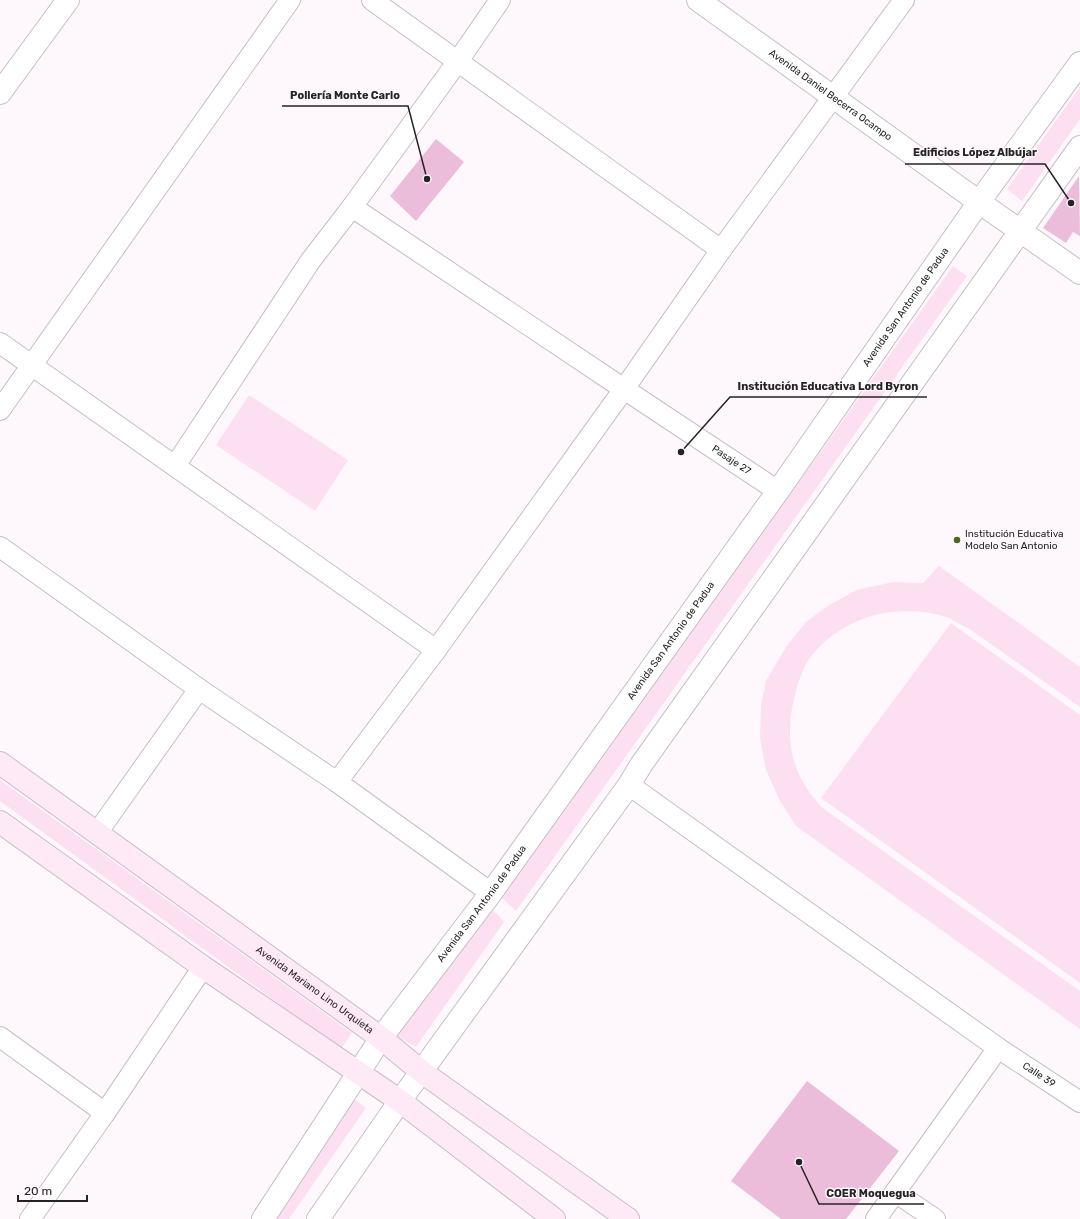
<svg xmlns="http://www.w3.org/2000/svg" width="1080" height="1219" viewBox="0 0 1080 1219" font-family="Rubik,sans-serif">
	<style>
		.green { fill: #fcdff1 }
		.building { fill: #ecbcdb }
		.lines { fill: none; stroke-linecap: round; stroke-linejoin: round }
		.minor-casing { stroke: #c7bec4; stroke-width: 22 }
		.tertiary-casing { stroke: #c7bec4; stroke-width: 24 }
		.secondary-casing { stroke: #c7bec4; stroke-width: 24 }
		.minor { stroke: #fff; stroke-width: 20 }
		.tertiary { stroke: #fff; stroke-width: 22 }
		.secondary { stroke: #feeaf7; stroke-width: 22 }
		.poi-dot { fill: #48691f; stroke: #fef8fc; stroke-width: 1.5 }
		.labels { text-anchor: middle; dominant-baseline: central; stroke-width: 3; stroke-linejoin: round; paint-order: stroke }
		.street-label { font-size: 10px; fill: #262325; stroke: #fef8fc }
		.poi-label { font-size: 10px; fill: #262325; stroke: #fef8fc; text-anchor: start }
		.leader { fill: none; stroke: #262325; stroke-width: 1.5 }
		.callout-dot { fill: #262325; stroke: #fef8fc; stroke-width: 1.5 }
		.callout-label { font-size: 11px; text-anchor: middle; font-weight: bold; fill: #262325; stroke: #fef8fc; stroke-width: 3; stroke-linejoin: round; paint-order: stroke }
	</style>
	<rect width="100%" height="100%" fill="#fef8fc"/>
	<path class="green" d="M1080,87V119L1022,201L1007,189Z
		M953,266L967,276L516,911L502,898Z
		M249,395L348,460L315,511L216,445Z
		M939,566L1080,667V707L968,628C961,625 955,621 949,618C902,601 845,615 813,654C804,664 798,682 795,695C789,717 788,739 794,761C799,778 809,792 820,806L1080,991V1029L796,826L780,801L766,770L760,738L761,705L766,681L786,647L806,622L829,605L857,590L893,582L923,583Z
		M951,623L1080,715V983L821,798Z
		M0,780L352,1033L341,1049L0,801Z
		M493,910L504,922L416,1047L396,1036Z
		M354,1099L366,1108L289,1219H272Z"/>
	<path class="building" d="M436,139L464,162L416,221L390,196Z
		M1079,176L1080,236L1073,232L1066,243L1043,228Z
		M807,1081L899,1151L846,1219H781L731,1181Z"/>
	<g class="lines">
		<defs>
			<g id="minor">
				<path d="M372,0L721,250"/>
				<path id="s1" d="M352,207L624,389L778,491"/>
				<path d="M0,343L436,650"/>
				<path d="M0,410L290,0"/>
				<path d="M175,466L311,260L352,207L458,61L500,0"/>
				<path d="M0,547L199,689L337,782L491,893"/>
				<path d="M337,782L436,650L624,389L721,250L904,0"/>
				<path id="s2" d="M629,785L998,1048L1080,1102"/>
				<path d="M97,833L199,689"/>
				<path d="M0,1037L105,1113"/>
				<path d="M895,1192L935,1219"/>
				<path d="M30,1219L105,1113L203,967"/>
				<path d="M876,1219L998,1048"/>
			</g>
			<g id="tertiary">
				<path id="s3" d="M698,0L979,202L1080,273"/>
				<path d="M0,93L68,0"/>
				<path id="s4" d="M263,1219L381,1038L491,893L778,491L979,202L1080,63"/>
				<path d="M318,1219L400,1101L629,785L641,765L1080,147"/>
			</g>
			<g id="secondary">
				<path id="s5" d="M0,763L381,1038L422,1072L628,1219"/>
				<path d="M0,822L203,967L400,1101L554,1219"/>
			</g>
		</defs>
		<use href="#minor" class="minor-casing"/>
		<use href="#tertiary" class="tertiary-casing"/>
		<use href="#secondary" class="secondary-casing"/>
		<use href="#minor" class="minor"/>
		<use href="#tertiary" class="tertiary"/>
		<use href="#secondary" class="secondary"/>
	</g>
	<circle class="poi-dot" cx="957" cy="540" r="4"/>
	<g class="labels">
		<g class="street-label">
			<text stroke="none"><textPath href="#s3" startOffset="163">Avenida Daniel Becerra Ocampo</textPath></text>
			<text stroke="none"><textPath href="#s4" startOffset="1116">Avenida San Antonio de Padua</textPath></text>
			<text stroke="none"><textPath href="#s1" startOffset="456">Pasaje 27</textPath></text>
			<text stroke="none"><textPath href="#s4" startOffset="708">Avenida San Antonio de Padua</textPath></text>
			<text stroke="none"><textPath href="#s4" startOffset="384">Avenida San Antonio de Padua</textPath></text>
			<text stroke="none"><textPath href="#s5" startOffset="388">Avenida Mariano Lino Urquieta</textPath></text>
			<text stroke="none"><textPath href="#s2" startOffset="502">Calle 39</textPath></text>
		</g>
		<g class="poi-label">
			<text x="965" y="534">Institución Educativa<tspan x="965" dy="12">Modelo San Antonio</tspan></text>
		</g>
	</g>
	<path class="leader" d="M427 179L408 106H282M1071 203L1045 164H905M681 452L730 397H927M799 1162L819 1204H924"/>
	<g class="callout-dot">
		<circle cx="427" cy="179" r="4"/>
		<circle cx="1071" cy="203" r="4"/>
		<circle cx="681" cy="452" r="4"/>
		<circle cx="799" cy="1162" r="4"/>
	</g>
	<g class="callout-label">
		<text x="345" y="99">Pollería Monte Carlo</text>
		<text x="975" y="156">Edificios López Albújar</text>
		<text x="828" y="390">Institución Educativa Lord Byron</text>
		<text x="871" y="1197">COER Moquegua</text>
	</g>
	<path d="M18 1195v6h69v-6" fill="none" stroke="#262325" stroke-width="2"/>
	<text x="24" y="1195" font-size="12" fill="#262325" stroke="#fef8fc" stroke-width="3" paint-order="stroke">20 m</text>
</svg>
